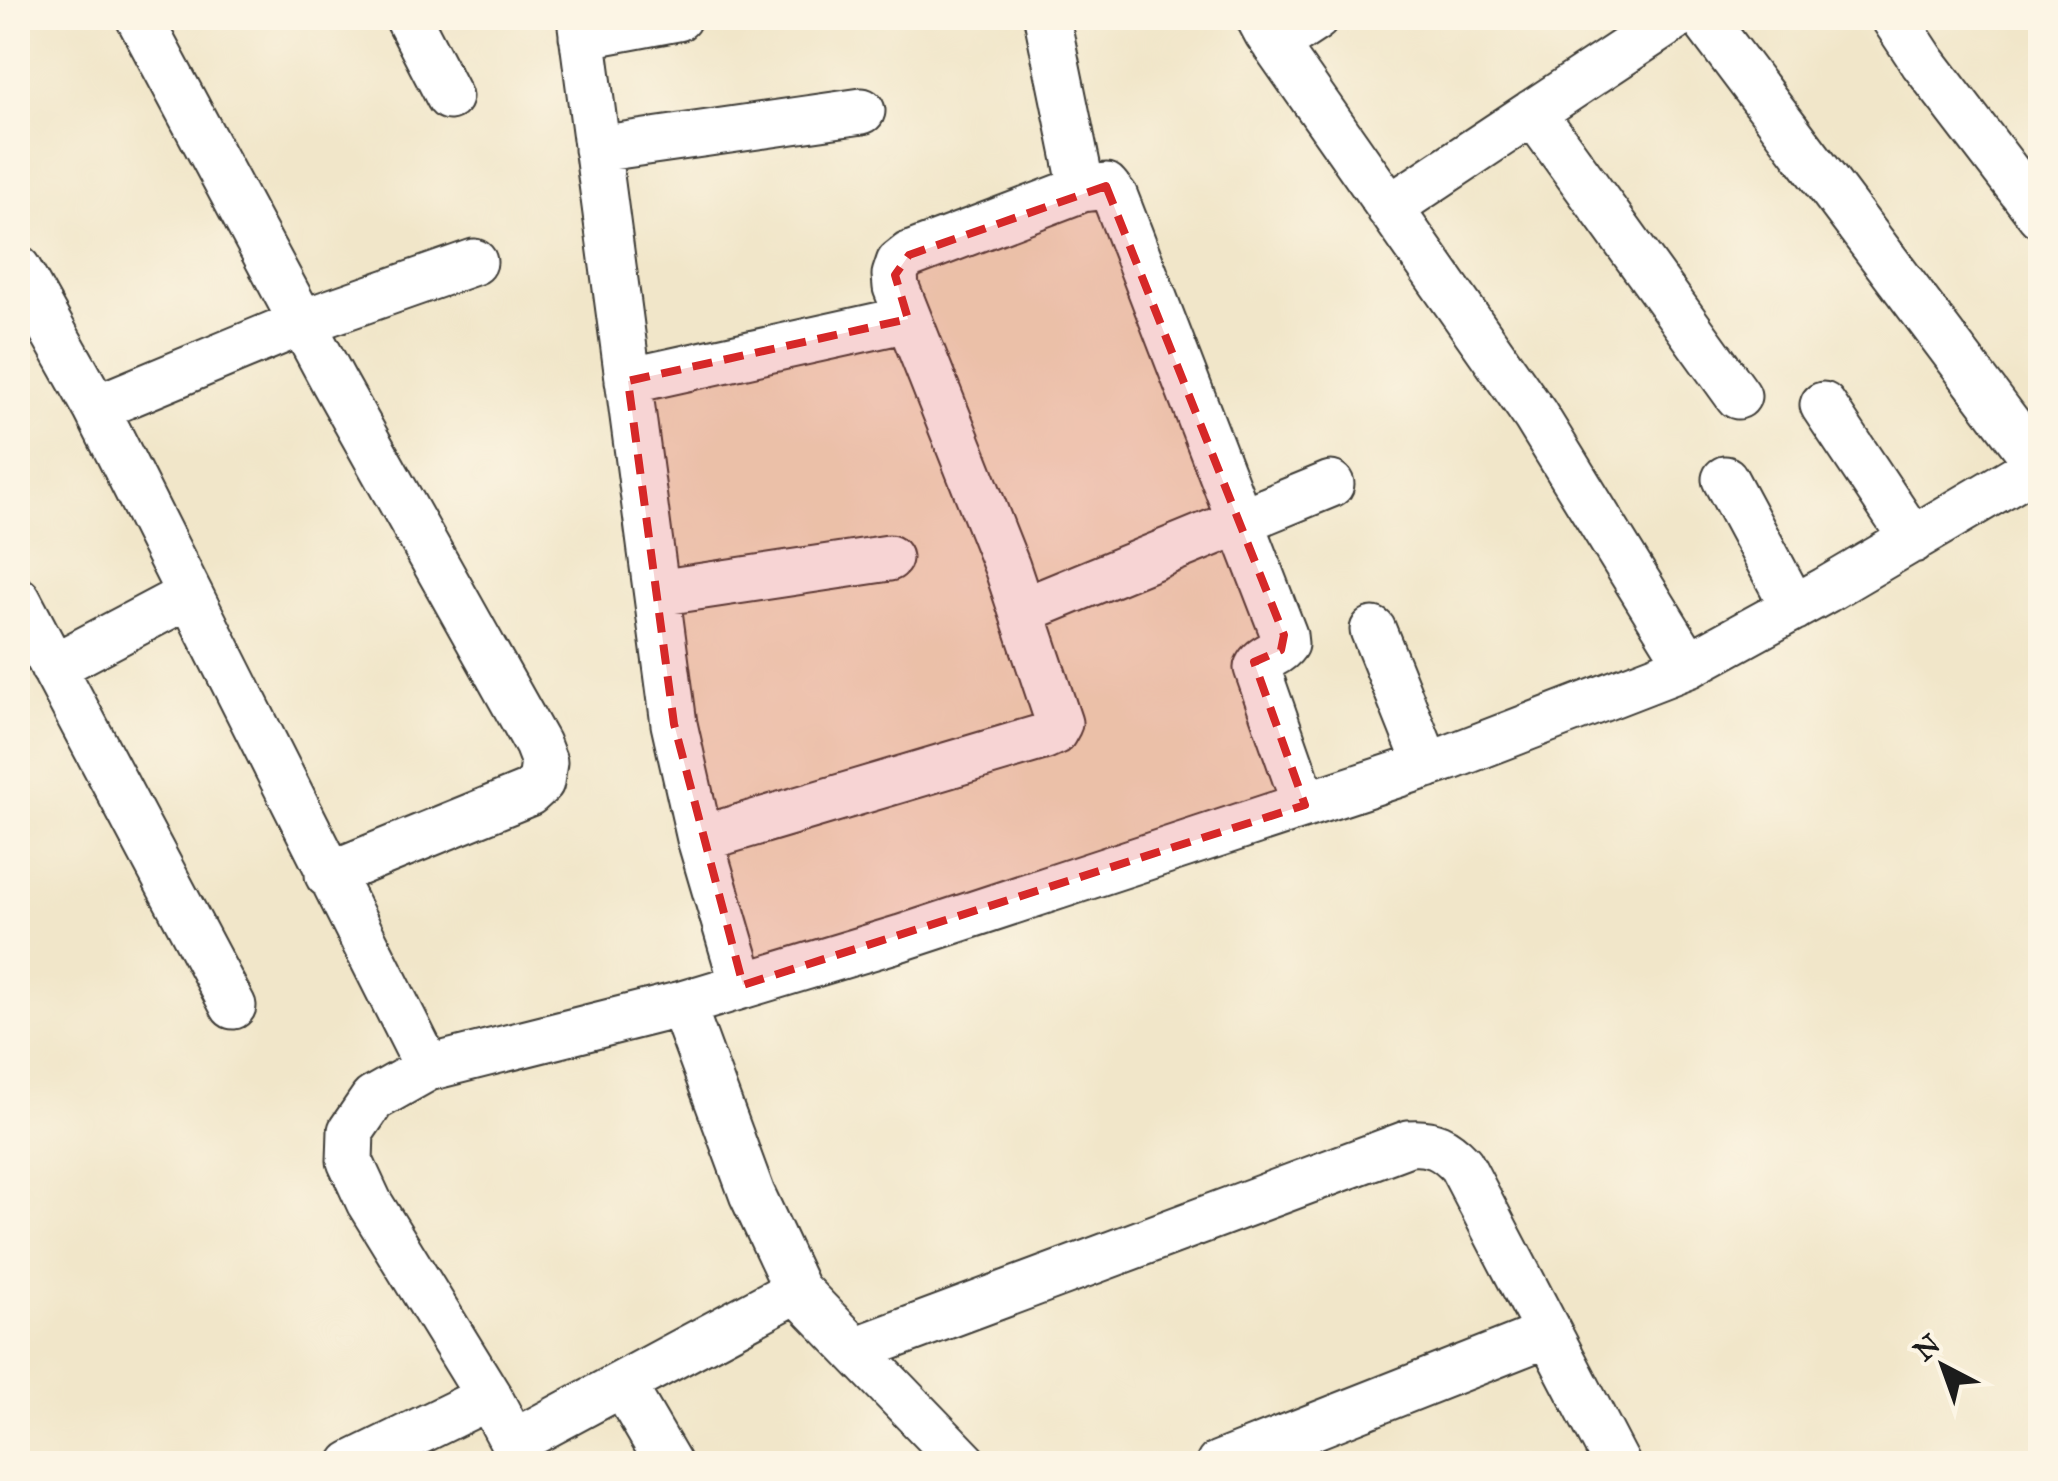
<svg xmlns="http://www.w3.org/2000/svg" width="2058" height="1481" viewBox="0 0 2058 1481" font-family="'IM FELL Great Primer',serif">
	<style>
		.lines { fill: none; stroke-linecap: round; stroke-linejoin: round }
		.minor-casing { stroke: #3c3a36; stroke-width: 49 }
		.minor { stroke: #fff; stroke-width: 45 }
		.marked { fill: #d62828; fill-opacity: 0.2; stroke: #d62828; stroke-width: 8; stroke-dasharray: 20 12; stroke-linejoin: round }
	</style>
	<rect width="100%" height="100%" fill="#fcf5e5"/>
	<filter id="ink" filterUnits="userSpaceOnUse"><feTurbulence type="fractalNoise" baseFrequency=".01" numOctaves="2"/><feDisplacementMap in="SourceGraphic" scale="20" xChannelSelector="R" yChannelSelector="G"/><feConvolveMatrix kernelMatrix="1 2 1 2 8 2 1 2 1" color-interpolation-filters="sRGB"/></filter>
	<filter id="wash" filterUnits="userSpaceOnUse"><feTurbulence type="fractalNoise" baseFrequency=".0048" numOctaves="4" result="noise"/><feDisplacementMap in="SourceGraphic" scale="40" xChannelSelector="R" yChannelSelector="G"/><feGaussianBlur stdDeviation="2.25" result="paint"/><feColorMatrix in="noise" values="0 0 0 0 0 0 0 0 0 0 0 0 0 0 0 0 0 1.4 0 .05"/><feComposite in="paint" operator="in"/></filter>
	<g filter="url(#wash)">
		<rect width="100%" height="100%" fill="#f1e6c9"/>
	</g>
	<g filter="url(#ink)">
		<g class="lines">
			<defs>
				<path id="minor" d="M139,18L334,382L537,744L544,762L541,782L529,793L328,875
					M408,18L449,97
					M580,18L674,724L700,839L743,985
					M1259,18L1267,33L1535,415L1689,665
					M1703,18L2039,465
					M1894,18L1923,62L2040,215
					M582,36L678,18
					M1275,45L1316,18
					M1533,112L1738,396
					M597,149L862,111
					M1082,189L1106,186L1115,197L1284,635L1285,644C1277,656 1263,655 1257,668L1305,805
					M1389,208L1675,18
					M18,269L96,408L428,1068
					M628,381L908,319
					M1823,405L1913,540
					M96,408L303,322L474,262
					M1725,479L1794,608
					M657,593L889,558
					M18,600L233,1006
					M1022,611L1331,484
					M1373,630L1427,765
					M53,667L189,595
					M700,839L1043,737L1054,732L1059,723L1007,567L896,287L895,275L899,263L909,255L1082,189L1047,18
					M682,1004L752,1194L797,1290L965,1464
					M855,1350L1409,1143C1432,1141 1445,1148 1461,1165L1617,1464
					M623,1385L669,1464
					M514,1442L797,1290
					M352,1464L489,1397
					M525,1464L489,1397L369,1202L350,1161L351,1131L373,1099L428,1068L682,1004L901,938L1451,757L1689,665L1826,590L2040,464
					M1219,1464L1548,1334"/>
			</defs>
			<use href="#minor" class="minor-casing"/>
			<use href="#minor" class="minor"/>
		</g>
	</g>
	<path class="marked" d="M1106,186L1284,635L1281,650L1254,662L1305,805L743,985L674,724L628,381L908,319L895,275L909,255Z"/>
	<rect width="2058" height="1481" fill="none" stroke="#fcf5e5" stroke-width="60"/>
	<g transform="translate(1943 1366) rotate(319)" stroke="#fcf5e5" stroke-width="8" paint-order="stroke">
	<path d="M0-8L18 38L0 25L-18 38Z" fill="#1c1c1c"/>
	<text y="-15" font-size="28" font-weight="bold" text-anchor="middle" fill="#1c1c1c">N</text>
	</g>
</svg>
